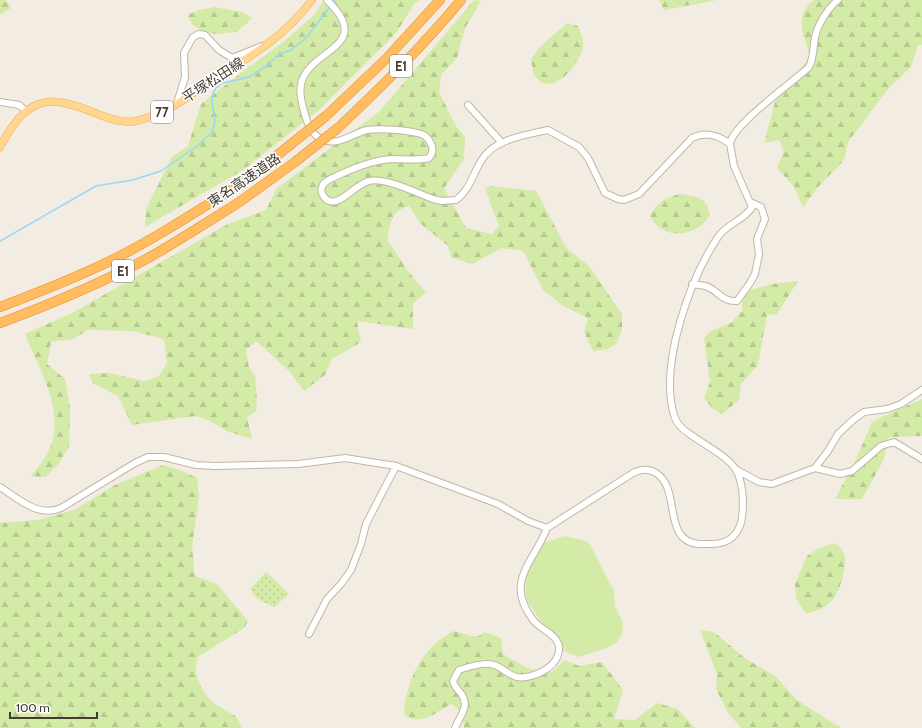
<svg xmlns="http://www.w3.org/2000/svg" width="922" height="728" viewBox="0 0 922 728" font-family="Cabin,'Noto Sans JP',sans-serif">
	<style>
		.grass { fill: url(#grass-dots) }
		.forest { fill: url(#forest-firs) }
		.pitch { fill: #d3eba6 }
		.lines { fill: none; stroke-linecap: round; stroke-linejoin: round }
		.stream { stroke: #97d8f6; stroke-width: 1.5 }
		.minor-casing { stroke: #c2b6a7; stroke-width: 8 }
		.major-casing { stroke: #eeb255; stroke-width: 8 }
		.highway-casing { stroke: #eb8f24; stroke-width: 10 }
		.minor { stroke: #fff; stroke-width: 6 }
		.major { stroke: #ffd58f; stroke-width: 7 }
		.highway { stroke: #ffbc61; stroke-width: 9 }
		.highway-bridge-casing { stroke: #eb8f24; stroke-width: 10; stroke-linecap: butt }
		.highway-bridge { stroke: #ffbc61; stroke-width: 9 }
		.labels { text-anchor: middle; dominant-baseline: central; stroke-width: 3; stroke-linejoin: round; paint-order: stroke }
		.shield { fill: #fff; stroke: #7d7670; stroke-width: 1 }
		.shield-label { font-size: 13px; font-weight: bold; fill: #453c32 }
		.street-label { font-size: 14px; fill: #453c32; stroke: #fff }
	</style>
	<defs>
		<pattern id="grass-dots" width="8" height="8" patternUnits="userSpaceOnUse"><rect width="8" height="8" fill="#d3eba6"/><path d="M2 2h.1M6 6h.1" fill="none" stroke="#b6ca8f" stroke-width="1.8" stroke-linecap="round"/></pattern>
		<pattern id="forest-firs" width="22" height="20" patternUnits="userSpaceOnUse"><rect width="22" height="20" fill="#d3eba6"/><path d="M5 1l3.5 6h-7zM16 11l3.5 6h-7z" fill="#b6ca8f"/></pattern>
	</defs>
	<rect width="100%" height="100%" fill="#f3ece2"/>
	<path class="grass" d="M266,572L289,594L274,607L256,598L250,589Z"/>
	<path class="forest" d="M0,0H6L11,8L0,15Z
		M324,0H420L415,3L396,33L318,111L243,170L145,227L146,209L172,157L188,146L201,104L246,69L282,43L313,16Z
		M474,0L481,1L465,28L457,58L441,75L439,92L456,126L465,137L464,159L444,188L466,228L492,234L499,226L485,188L492,186L536,191L567,249L588,265L622,314V329L617,343L608,349L593,351L584,332L588,318L563,306L543,290L523,251L502,248L472,264L452,258L448,246L421,224L409,206C391,210 390,224 387,239L408,271L426,293L413,303V329L357,321L361,342L332,359L325,375L304,391L289,371L256,341L246,350L249,367L255,376L257,400L256,411L247,417L252,439L227,431L208,420L195,416L132,425L118,396L93,383L89,374L109,373L144,381L158,377L167,363L164,339L132,331L88,330L73,339L51,342L47,364L65,379L70,408L69,447L59,463L46,477L31,476C35,471 40,465 44,459C71,419 40,372 25,334L74,312L228,224L266,210L276,189L380,111Z
		M659,0H717L664,10Z
		M814,0H922V45H918L911,67L888,89L848,142L844,160L818,187L803,207L794,187L777,168L784,151L779,140L764,143L775,102L810,56C804,36 793,15 814,0Z
		M215,7L242,12L252,18L237,32L215,34L201,30L193,25L188,17L189,14L199,10Z
		M567,23L578,26C580,31 582,36 583,41C586,58 555,96 539,80C535,76 533,75 533,70C533,67 531,64 531,61C533,50 559,31 567,23Z
		M680,194C698,197 705,196 710,215C697,238 662,241 650,216C657,202 665,198 680,194Z
		M798,281L777,314L767,315L758,365L741,384L739,400L722,414L712,408L704,398L710,382L704,338L711,331L731,323L742,311V292L772,284Z
		M922,399V436L889,437L883,461L862,499H835L855,461L873,421Z
		M163,465L180,470L197,478L199,497L192,547L195,576L217,584L248,621L244,628L198,657C191,676 204,697 220,707C225,711 232,713 236,717C239,720 240,725 242,728H0V523L38,520L74,510L115,485Z
		M834,543C837,545 841,548 843,551C846,557 845,564 844,570C840,593 831,611 805,613L796,598L795,584L807,556L818,549Z
		M700,630L714,632L746,659L775,676L797,700L841,728H741L728,713L716,689L717,674Z
		M453,631L477,637L485,632L501,638L503,654L529,669L552,672L565,660L579,666L602,662L623,690L614,719L635,720L657,703L678,709L695,728H464C463,718 461,709 451,704C437,712 418,728 404,714C405,691 415,663 433,646C438,640 446,636 453,631Z"/>
	<path class="pitch" d="M565,536L586,541L590,545L614,591L615,606L623,622L622,634L617,642L607,648L578,657L564,651L540,620L527,600L525,585L528,572L543,543Z"/>
	<g class="lines">
		<path class="stream" d="M332,4L335,0
			M0,241L96,186L133,180L161,171L196,147L212,132L215,122L212,102L213,93L216,88L223,83L249,77L268,65L278,55L291,50L306,38L330,7"/>
		<defs>
			<path id="minor" d="M0,102L19,105L26,111
				M177,103L185,77L184,53L193,37L199,34L205,35L219,50L232,58L262,46
				M468,105L502,143
				M730,144C732,125 792,83 809,67C814,57 813,48 815,37C818,24 828,8 838,0
				M692,284C697,285 703,285 708,287C719,292 723,302 737,301L750,283L755,274L759,254L757,239L765,219L761,207L750,202
				M815,468L840,474L852,471L881,446L894,442L922,459
				M737,470L759,482L772,484L815,468L828,451L838,434L853,420L864,412L887,409L901,404L922,390
				M0,487C19,499 38,518 61,508L135,463L148,457H164L196,465L215,466L298,464L345,458L396,466L498,504L528,521L547,528L633,473C641,469 648,468 656,473C682,489 661,542 700,544C708,544 716,545 724,542C734,539 741,528 742,517C744,503 743,482 736,470C729,457 703,444 691,435C683,430 676,424 674,415C659,364 690,279 718,237C726,224 745,220 752,207L734,166L730,144C718,135 706,131 692,138L639,194L624,200L618,199L605,193L588,158L579,147L548,130C526,135 493,139 481,161C473,174 469,191 456,200L442,201L433,199C417,193 385,177 369,181C355,184 339,208 327,200C323,197 320,191 322,187C324,180 333,178 339,175C356,167 373,160 392,159C404,159 417,161 429,158C433,153 434,148 430,142C428,138 425,135 421,134C409,130 379,128 367,130C350,134 337,149 318,137C310,132 306,119 304,111C301,101 298,88 303,78C316,48 373,45 327,0
				M309,634L327,599L341,584L351,570L361,544L366,524L396,466
				M455,728C459,717 470,707 462,695C459,690 454,687 453,681L459,670C468,667 480,663 489,664C500,664 507,675 517,677C534,680 565,664 558,643C554,633 540,629 533,620C504,581 533,564 547,528"/>
			<path id="major" d="M0,147C26,99 45,92 95,113C108,118 123,124 136,121C163,116 186,98 208,83C246,59 285,37 312,0"/>
			<path id="highway" d="M326,116L387,58L440,0
				M338,128C381,87 423,46 461,0
				M0,307C37,293 75,278 110,261C152,240 191,215 229,191
				M0,323C51,304 102,283 150,257C180,240 209,221 238,203"/>
		</defs>
		<use href="#minor" class="minor-casing"/>
		<use href="#major" class="major-casing"/>
		<use href="#highway" class="highway-casing"/>
		<use href="#minor" class="minor"/>
		<use href="#major" class="major"/>
		<use href="#highway" class="highway"/>
		<defs>
			<path id="highway-bridge" d="M229,191L260,169L326,116
				M238,203L295,162L338,128"/>
		</defs>
		<use href="#highway-bridge" class="highway-bridge-casing"/>
		<use href="#highway-bridge" class="highway-bridge"/>
	</g>
	<g class="labels">
		<g class="shield">
			<rect x="390" y="55" width="22" height="22" rx="3"/>
			<rect x="151" y="101" width="22" height="22" rx="3"/>
			<rect x="112" y="260" width="22" height="22" rx="3"/>
		</g>
		<g class="shield-label">
			<text x="401" y="66">E1</text>
			<text x="162" y="112">77</text>
			<text x="123" y="271">E1</text>
		</g>
		<g class="street-label">
			<text transform="translate(213 80) rotate(-33)">平塚松田線</text>
			<text transform="translate(244 180) rotate(-34)">東名高速道路</text>
		</g>
	</g>
	<path d="M10 712v6h87v-6" fill="none" stroke="#453c32" stroke-width="2"/>
	<text x="16" y="712" font-size="12" fill="#453c32" stroke="#ffffff" stroke-width="3" paint-order="stroke">100 m</text>
</svg>
